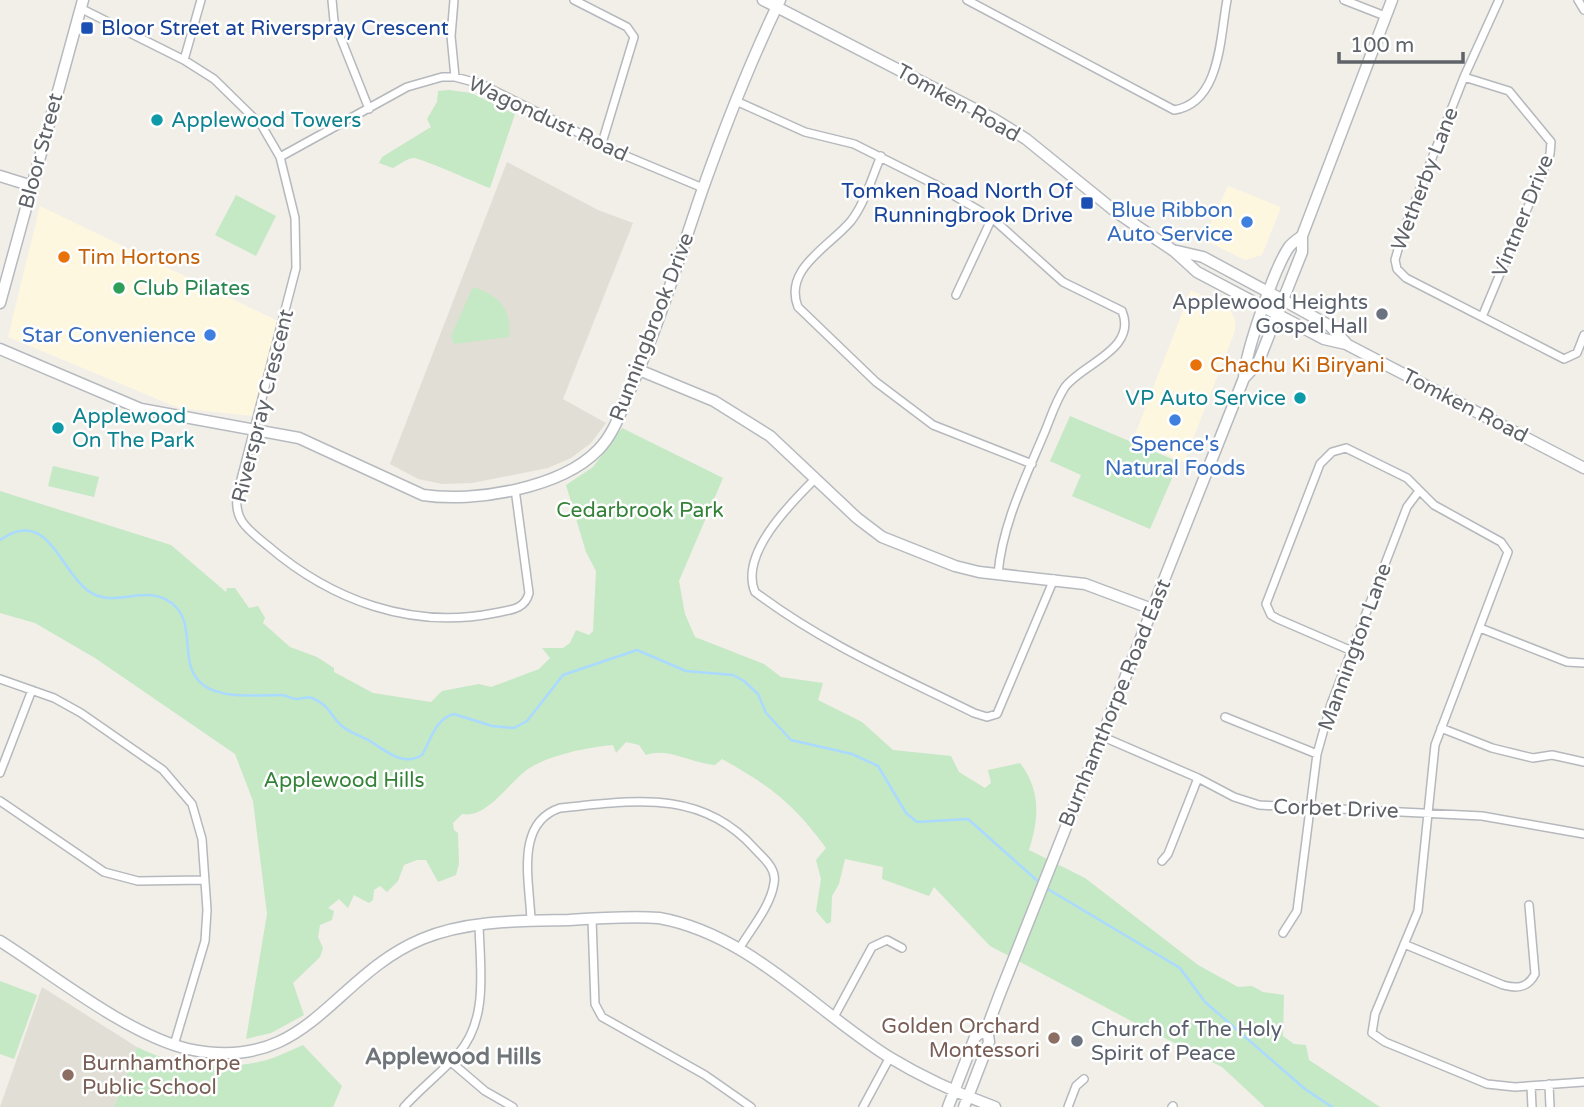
<svg xmlns="http://www.w3.org/2000/svg" width="1584" height="1107" viewBox="0 0 1584 1107" font-family="'Varela Round',sans-serif">
	<style>
		.commercial { fill: #fef7e0 }
		.education { fill: #e1ded6 }
		.green { fill: #c5e8c5 }
		.lines { fill: none; stroke-linecap: round; stroke-linejoin: round }
		.stream { stroke: #aadaff; stroke-width: 2.5 }
		.street-casing { stroke: #b5b8bc; stroke-width: 10 }
		.secondary-casing { stroke: #b6babf; stroke-width: 13 }
		.street { stroke: #fff; stroke-width: 7 }
		.secondary { stroke: #fff; stroke-width: 10 }
		.transit-dot { fill: #1a4fb4; stroke: #fff; stroke-width: 2.5 }
		.culture-dot { fill: #0f9aa8; stroke: #fff; stroke-width: 2.5 }
		.shop-dot { fill: #3f7fe0; stroke: #fff; stroke-width: 2.5 }
		.food-dot { fill: #e8710a; stroke: #fff; stroke-width: 2.5 }
		.leisure-dot { fill: #2e9e5b; stroke: #fff; stroke-width: 2.5 }
		.worship-dot { fill: #6b7280; stroke: #fff; stroke-width: 2.5 }
		.education-dot { fill: #8d6e63; stroke: #fff; stroke-width: 2.5 }
		.labels { text-anchor: middle; dominant-baseline: central; stroke-width: 5; stroke-linejoin: round; paint-order: stroke }
		.transit-label { font-size: 21px; fill: #164399; stroke: #fff; text-anchor: start }
		.street-label { font-size: 21px; fill: #5f6368; stroke: #fff }
		.culture-label { font-size: 21px; fill: #0d838f; stroke: #fff; text-anchor: start }
		.shop-label { font-size: 21px; fill: #366cbe; stroke: #fff; text-anchor: end }
		.food-label { font-size: 21px; fill: #c56008; stroke: #fff; text-anchor: start }
		.leisure-label { font-size: 21px; fill: #27864d; stroke: #fff; text-anchor: start }
		.worship-label { font-size: 21px; fill: #5b616d; stroke: #fff; text-anchor: end }
		.park-label { font-size: 21px; fill: #348238; stroke: #fff }
		.education-label { font-size: 21px; fill: #785e54; stroke: #fff; text-anchor: end }
		.neighbourhood-label { font-size: 23px; font-weight: bold; fill: #70757a; stroke: #fff }
	</style>
	<rect width="100%" height="100%" fill="#f1efe8"/>
	<path class="commercial" d="M1228,186L1281,207L1262,255L1245,260L1203,239Z
		M40,206L280,322L252,416L179,408L8,337Z
		M1191,290L1230,310L1235,320V331L1184,462L1133,440Z"/>
	<path class="education" d="M507,162L598,210L633,223L563,399L606,423L591,443L571,458L548,468L472,483L442,484L418,479L390,464Z
		M42,987L137,1047L114,1107H0Z"/>
	<path class="green" d="M449,90L471,93L515,114L490,188C479,184 417,156 413,158C406,159 399,165 393,168L379,163L382,157L431,127L427,119L437,102L438,91Z
		M236,195L276,216L256,256L215,235Z
		M473,287C499,295 512,309 509,337L454,344L451,336Z
		M1070,416L1179,462L1150,529L1072,496L1081,475L1050,461Z
		M622,428L723,478L679,581L685,614L695,637L764,664L781,677L823,683L818,700L862,722L893,750L951,756L959,772L985,788L991,783L988,770L1020,763C1041,790 1039,819 1029,850L1085,878L1198,965L1238,987L1252,986L1263,992L1284,995L1283,1036L1294,1044L1306,1045L1309,1060L1380,1107H1265L1222,1067L1155,1033L1149,1025H1139L990,946L934,887L929,896L882,879L883,867L845,859L839,884L832,896L831,922L827,924L816,911L821,879L816,860L826,848C794,804 769,785 722,759L715,765C690,763 668,747 646,755L639,745L626,742L616,753L613,745C588,747 549,755 528,769C509,782 487,819 462,814L453,823L454,830L458,833L459,864L456,875L438,882L426,860H417L404,865L398,881L387,892L380,886L374,890L373,900L369,903L354,895L348,908L339,899L328,908L334,911L332,920L320,925L318,937L323,948L320,957L293,983L304,1015L271,1033L246,1039L267,914L253,801L235,754L95,658L35,623L0,613V491L171,545L226,592L227,588H235L249,608L258,606L265,618L263,623L290,647L317,657L334,668V672L373,693L431,702L442,691L479,684L491,687L539,669L550,658L542,648H563L570,643L576,630L589,635L593,631L596,571L586,552L566,485L593,467Z
		M53,466L99,477L94,497L48,486Z
		M0,981L37,995L14,1059L0,1054Z
		M303,1045L342,1086L333,1107H114L137,1047C173,1066 226,1071 267,1060C279,1056 291,1050 303,1045Z"/>
	<g class="lines">
		<path class="stream" d="M0,540C47,507 58,567 87,590C115,612 149,579 176,607C195,628 180,661 199,681C216,700 258,695 281,695C287,695 291,699 296,699C302,699 305,696 312,698C330,705 330,716 342,726C350,733 361,736 370,741C386,751 403,767 422,755C431,740 435,719 454,714L492,726L514,728L527,721L563,675L637,650L686,671L733,675L744,681L758,694L766,713L791,740L852,754L878,766L906,813L917,822L968,819L1041,884
			M1046,888L1180,968L1205,1002L1305,1089L1332,1107"/>
		<defs>
			<path id="street" d="M332,0L334,21L369,109
				M454,0L451,36L455,77
				M574,0L627,27L634,37L602,143
				M967,0L1174,110C1221,103 1220,36 1227,0
				M1344,0L1385,16
				M1499,0L1464,77L1403,232L1395,260L1397,269L1406,278L1564,359L1577,353L1584,335
				M1578,0L1584,10
				M80,8L184,60L214,79L262,126L280,157L295,218L296,268L238,491C232,519 247,529 268,546C331,600 411,630 495,613C509,610 525,610 529,593L515,489
				M184,60L201,0
				M1464,77L1509,91L1551,142L1550,154L1482,317
				M736,101L805,132L854,144L936,185L992,218L1063,282L1122,311C1138,349 1082,364 1065,387C1055,402 1050,420 1043,436C1024,481 1002,526 998,574
				M881,156C872,177 865,203 851,221C829,247 783,269 798,307L876,382L933,425L1032,464
				M280,157L407,87L442,77H455L481,84L619,153L703,188
				M956,295L992,218
				M815,479C791,503 739,554 755,592C824,644 897,675 974,713L987,717L997,714L1054,579
				M1480,628L1567,662L1584,663
				M1352,651L1278,619L1271,615L1266,604L1320,464L1332,452L1346,448L1407,478L1434,505L1501,542L1508,552L1435,745L1418,911L1375,1014L1372,1033L1385,1042L1487,1084L1515,1087L1584,1082
				M0,679L54,698L81,713L163,770L192,804L202,839L207,910L205,941L174,1045
				M1225,717L1317,754
				M1441,728L1492,748L1533,758L1552,755L1584,762
				M1101,736L1198,778L1234,797L1259,805L1482,816L1584,834
				M0,773L32,690
				M0,801L104,872L138,881L205,880
				M1162,861L1168,854L1198,778
				M592,919L595,1004L602,1017L705,1075L751,1107
				M531,921C530,883 514,823 560,808C632,801 700,788 754,848C763,858 777,868 774,883C771,906 750,930 739,949
				M1283,933L1297,911L1317,754L1331,704L1407,507L1419,491
				M1404,944L1503,985C1517,989 1528,988 1535,974L1529,905
				M834,1017L872,947L887,940L902,948
				M451,1062L485,1091L513,1107
				M1549,1084L1550,1107
				M1531,1086L1532,1107
				M404,1107C421,1088 441,1073 458,1054C489,1019 480,968 479,924
				M863,1107L890,1057
				M1068,1107L1076,1086L1084,1079
				M1172,1107L1173,1106"/>
			<path id="secondary" d="M763,0L994,119L1026,139L1116,212L1174,251L1197,272L1324,339L1346,344L1584,468
				M0,176L32,186
				M1177,251L1203,257L1283,300L1330,326L1346,343
				M0,303L83,0
				M0,349L141,409L299,438L423,495C474,503 561,488 598,450C614,434 621,411 630,390C659,325 679,258 702,191C725,126 750,62 780,0
				M639,370L714,401L770,436L857,518L882,537L955,566L979,572L1085,584L1152,609
				M1244,378L1258,363L1302,252V236L1392,0
				M0,941C54,975 128,1035 188,1049C308,1075 331,977 422,939C467,920 520,921 569,920C599,918 629,916 659,918C749,934 814,1010 889,1057C922,1077 959,1094 995,1107
				M948,1107L975,1037L987,1028
				M964,1107L989,1042L987,1028L999,996L1244,378C1245,353 1275,267 1289,247C1292,243 1298,239 1302,236"/>
		</defs>
		<use href="#street" class="street-casing"/>
		<use href="#secondary" class="secondary-casing"/>
		<use href="#street" class="street"/>
		<use href="#secondary" class="secondary"/>
	</g>
	<g class="transit-dot">
		<rect x="80" y="21" width="14" height="14" rx="3.5"/>
		<rect x="1080" y="196" width="14" height="14" rx="3.5"/>
	</g>
	<g class="culture-dot">
		<circle cx="157" cy="120" r="7"/>
		<circle cx="1300" cy="398" r="7"/>
		<circle cx="58" cy="428" r="7"/>
	</g>
	<g class="shop-dot">
		<circle cx="1247" cy="222" r="7"/>
		<circle cx="210" cy="335" r="7"/>
		<circle cx="1175" cy="420" r="7"/>
	</g>
	<g class="food-dot">
		<circle cx="64" cy="257" r="7"/>
		<circle cx="1196" cy="365" r="7"/>
	</g>
	<circle class="leisure-dot" cx="119" cy="288" r="7"/>
	<g class="worship-dot">
		<circle cx="1382" cy="314" r="7"/>
		<circle cx="1077" cy="1041" r="7"/>
	</g>
	<g class="education-dot">
		<circle cx="1054" cy="1038" r="7"/>
		<circle cx="68" cy="1075" r="7"/>
	</g>
	<g class="labels">
		<g class="transit-label">
			<text x="101" y="28">Bloor Street at Riverspray Crescent</text>
			<text x="1073" y="191" text-anchor="end">Tomken Road North Of<tspan x="1073" dy="24">Runningbrook Drive</tspan></text>
		</g>
		<g class="street-label">
			<text transform="translate(958 103) rotate(29)">Tomken Road</text>
			<text transform="translate(548 119) rotate(25)">Wagondust Road</text>
			<text transform="translate(41 151) rotate(-75)">Bloor Street</text>
			<text transform="translate(1425 179) rotate(-69)">Wetherby Lane</text>
			<text transform="translate(1523 216) rotate(-68)">Vintner Drive</text>
			<text transform="translate(652 327) rotate(-69)">Runningbrook Drive</text>
			<text transform="translate(263 406) rotate(-76)">Riverspray Crescent</text>
			<text transform="translate(1465 406) rotate(27)">Tomken Road</text>
			<text transform="translate(1355 647) rotate(-70)">Mannington Lane</text>
			<text transform="translate(1115 703) rotate(-68)">Burnhamthorpe Road East</text>
			<text transform="translate(1336 809) rotate(2)">Corbet Drive</text>
		</g>
		<g class="culture-label">
			<text x="171" y="120">Applewood Towers</text>
			<text x="1286" y="398" text-anchor="end">VP Auto Service</text>
			<text x="72" y="416">Applewood<tspan x="72" dy="24">On The Park</tspan></text>
		</g>
		<g class="shop-label">
			<text x="1233" y="210">Blue Ribbon<tspan x="1233" dy="24">Auto Service</tspan></text>
			<text x="196" y="335">Star Convenience</text>
			<text x="1175" y="444" text-anchor="middle">Spence's<tspan x="1175" dy="24">Natural Foods</tspan></text>
		</g>
		<g class="food-label">
			<text x="78" y="257">Tim Hortons</text>
			<text x="1210" y="365">Chachu Ki Biryani</text>
		</g>
		<g class="leisure-label">
			<text x="133" y="288">Club Pilates</text>
		</g>
		<g class="worship-label">
			<text x="1368" y="302">Applewood Heights<tspan x="1368" dy="24">Gospel Hall</tspan></text>
			<text x="1091" y="1029" text-anchor="start">Church of The Holy<tspan x="1091" dy="24">Spirit of Peace</tspan></text>
		</g>
		<g class="park-label">
			<text x="640" y="510">Cedarbrook Park</text>
			<text x="344" y="780">Applewood Hills</text>
		</g>
		<g class="education-label">
			<text x="1040" y="1026">Golden Orchard<tspan x="1040" dy="24">Montessori</tspan></text>
			<text x="82" y="1063" text-anchor="start">Burnhamthorpe<tspan x="82" dy="24">Public School</tspan></text>
		</g>
		<g class="neighbourhood-label">
			<text x="453" y="1057">Applewood Hills</text>
		</g>
	</g>
	<path d="M1339 52v10h124v-10" fill="none" stroke="#5f6368" stroke-width="3.5"/>
	<text x="1350" y="52" font-size="21" fill="#5f6368" stroke="#ffffff" stroke-width="5" paint-order="stroke">100 m</text>
</svg>
